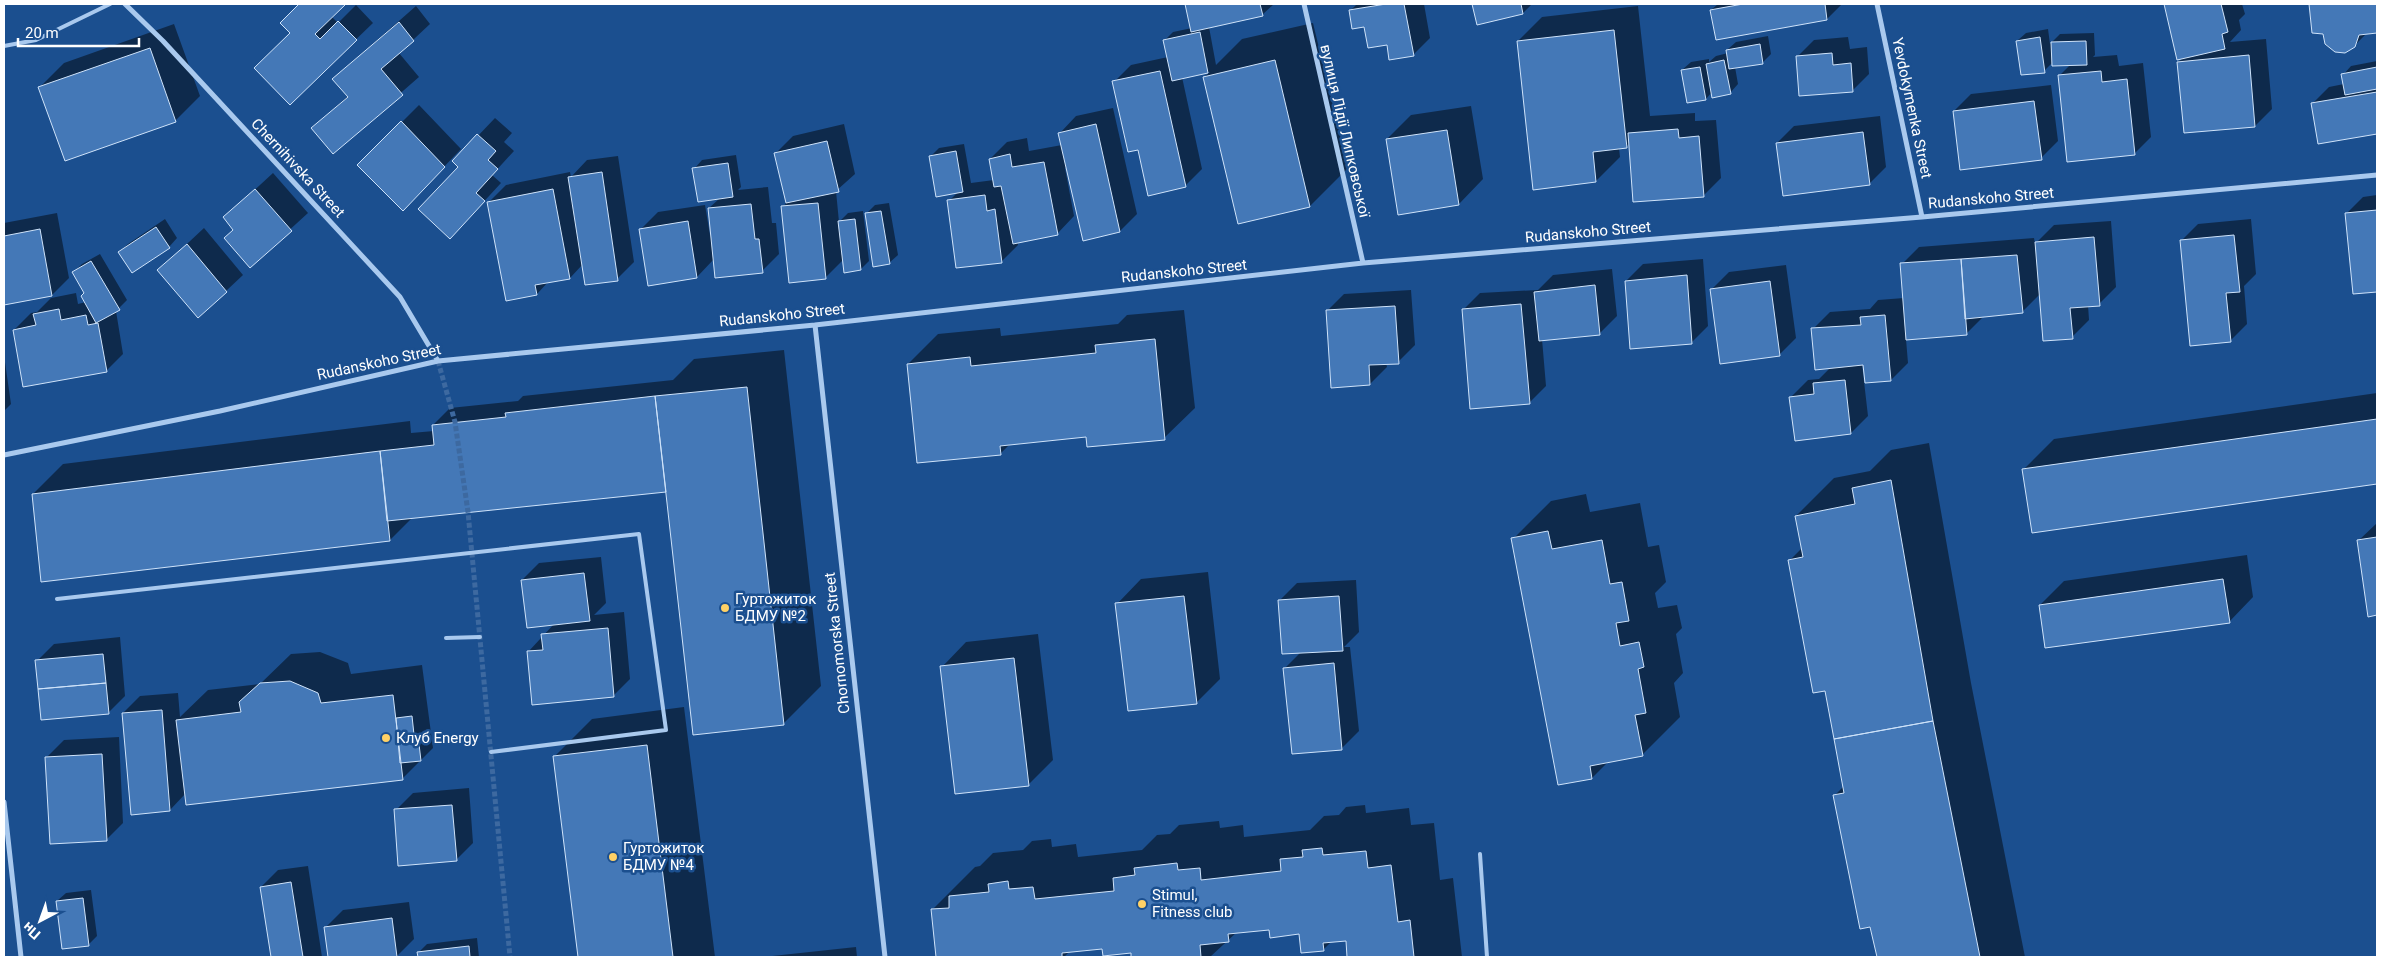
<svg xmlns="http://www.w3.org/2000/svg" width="2381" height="961" viewBox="0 0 2381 961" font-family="Roboto,sans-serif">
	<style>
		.shadow { fill: #0007 }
		.building { fill: #4478b7; stroke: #cfe3fa }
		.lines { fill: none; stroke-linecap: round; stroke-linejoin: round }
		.street-tunnel { stroke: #3d69a0; stroke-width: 5; stroke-dasharray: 5 2.5; stroke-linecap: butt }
		.lane { stroke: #a9c9ee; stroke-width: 4 }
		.street { stroke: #a9c9ee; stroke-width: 5 }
		.poi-dot { fill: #ffd166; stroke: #1b4f8f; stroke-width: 2 }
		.labels { text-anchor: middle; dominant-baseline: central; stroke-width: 5; stroke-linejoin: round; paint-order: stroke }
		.street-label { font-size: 15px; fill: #fff; stroke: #1b4f8f }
		.poi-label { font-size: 15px; fill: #fff; stroke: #1b4f8f; text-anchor: start }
	</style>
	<rect width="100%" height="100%" fill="#1b4f8f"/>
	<path class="shadow" d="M300,4H344L331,16L338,23L356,5L373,23L290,103L291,33L281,23Z
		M1186,4H1274L1262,15L1209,27L1216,65L1242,39L1313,23L1348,168L1310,206L1204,77L1210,72L1182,77L1202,169L1185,186L1139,149L1114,82L1131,65L1168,57L1165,40L1173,32L1192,28Z
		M1357,4H1424L1430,38L1413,55L1388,44L1350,11Z
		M1473,4H1531V5L1523,13L1478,23Z
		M1718,4H1842L1827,19L1711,10Z
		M2165,4H2242L2245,14L2239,20L2241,30L2230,42L2266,39L2272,109L2255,126L2178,62L2184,57L2178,58Z
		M2310,4H2377V31L2367,33L2354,46L2324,33L2313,32Z
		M416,6L430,24L399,53L419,77L333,152L313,128L348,96L333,79Z
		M1638,6L1650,116L1695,113V121L1716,120L1721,178L1704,195L1630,143L1626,147L1619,148L1620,157L1596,181L1518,41L1542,17Z
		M174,24L200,96L175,121L39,88L64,63Z
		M2048,29L2050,44L2060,34L2094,33L2095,55L2093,57L2117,55L2119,66L2143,63L2151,137L2134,154L2059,76L2071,64L2053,62L2044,71L2017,41L2026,33Z
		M1768,36L1771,54L1762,63L1735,67L1738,84L1730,93L1712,92L1706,99L1682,70L1691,62L1709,59V62L1716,56L1728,53L1727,50L1736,42Z
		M1848,37L1850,49L1867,47L1869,74L1852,91L1797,57L1814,40Z
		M2377,61V132L2319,142L2312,104L2329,87L2344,84L2343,75L2351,66Z
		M2051,85L2058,141L2041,158L1954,111L1971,94Z
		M419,105L461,149L420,192L359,165Z
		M1471,106L1483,179L1459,204L1387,139L1411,115Z
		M1113,108L1137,214L1120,231L1067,167L1065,168L1074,216L1057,234L1018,241V245L1001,262L949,201L958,192L931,156L939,148L964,144L971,183L994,180L990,159L1007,142L1027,138L1029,151L1062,145L1060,133L1076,116Z
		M1880,116L1886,167L1869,184L1777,143L1794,126Z
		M495,118L512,133L504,142L514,151L492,175L501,183L467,220L459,167L454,161Z
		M844,124L855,174L836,191L839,222L848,213L863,211L869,261L861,269L844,259L825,278L783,207L787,202L776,153L793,136Z
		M736,155L741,187L738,190L768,187L772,223H776L779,254L762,271L714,259L697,277L641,229L658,212L705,205L710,235L712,234L709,208L720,198L694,169L702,160Z
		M618,156L634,262L617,279L583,264L570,278L549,281L537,294L489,202L506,185L570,172L571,177L587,160Z
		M273,173L308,213L250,266L235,229L225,217Z
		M2377,195V290L2354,293L2346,214L2363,197Z
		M889,203L898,255L889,263L867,213L875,205Z
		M57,213L69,278L52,295L4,303V223Z
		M165,219L177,238L169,247L120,252L128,244Z
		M2251,219L2256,274L2244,286L2247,324L2230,341L2181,241L2198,224Z
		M2111,221L2116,287L2099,304L2088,305L2089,320L2072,337L2041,293L2022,312L1983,317L1966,334L1906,339L1908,363L1891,380L1862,364L1868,416L1851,433L1791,397L1808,380L1819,379L1831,367L1813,329L1830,312L1870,309L1878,300L1904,298L1902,264L1919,247L2034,238L2035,244L2054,225Z
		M204,228L243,275L226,291L159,270Z
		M100,254L127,300L116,311L123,354L106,371L14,330L31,313L37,312L51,298L76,293L78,304L86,302L85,293L74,272L82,264Z
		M1703,259L1708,326L1691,343L1626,281L1643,264Z
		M1786,265L1796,338L1779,355L1712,289L1729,272Z
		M1612,269L1617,316L1600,333L1542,339L1546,386L1529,403L1463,310L1480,293L1538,290L1553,275Z
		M1411,290L1415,345L1398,362L1386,363L1387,367L1370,384L1327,311L1344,294Z
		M1184,310L1195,408L1164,438L1087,436L1011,443L1000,454L908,364L938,334L1000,328L1001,336L1118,324L1127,315Z
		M784,350L821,686L783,724L667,489L413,517L390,540L33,494L63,464L410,421L411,433L434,431L433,425L450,408L518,401L523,396L673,380L694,359Z
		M4,355L11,404L4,411Z
		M2377,393V483L2033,532L2024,469L2054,439Z
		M1929,443L1971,683L2025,957H1878L1834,796L1844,786L1826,689L1790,560L1802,548L1796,516L1834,478L1870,471L1891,450Z
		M1586,494L1590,512L1640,503L1648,547L1659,545L1666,582L1655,593L1658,608L1677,605L1682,628L1676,634L1683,673L1674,683L1680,717L1642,755L1609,761L1592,778L1559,784L1513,539L1551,501Z
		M2377,523V614L2369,615L2358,541Z
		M2247,555L2253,597L2229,622L2040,605L2064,581Z
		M601,557L606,603L594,615L624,612L630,679L613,696L528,652L554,624L522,580L539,563Z
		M1208,572L1220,679L1196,703L1117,604L1141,579Z
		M1356,580L1359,632L1344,647H1350L1359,731L1342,748L1285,668L1301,652L1280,600L1297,583Z
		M1038,634L1053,760L1028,785L942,667L966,642Z
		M120,637L125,696L108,713L37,661L54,644Z
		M320,652L348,663L351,674L422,665L433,748L402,779L186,793L170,810L123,713L140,696L178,693L180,717L208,690L260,684L291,654Z
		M684,707L715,957H579L554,757L592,719Z
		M119,737L123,823L106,840L47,757L64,740Z
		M469,788L473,843L456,860L396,810L413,793Z
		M1365,805L1366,813L1409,808L1411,825L1434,823L1440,880L1453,878L1462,957H1349L1347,940L1332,941L1324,949L1300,933L1271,928L1237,932L1210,957H1132V952L1104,948L1070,951L1064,957H938L932,910L975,867L980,866L993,853L1023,850L1032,841L1051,839L1052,847L1076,844L1078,857L1142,850L1157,835L1170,834L1179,825L1219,821L1220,828L1243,825L1244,837L1310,830L1324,816L1339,815L1346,807Z
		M308,866L322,957H272L261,887L278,870Z
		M91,890L97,936L88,945L57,901L66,893Z
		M409,902L414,939L397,956L329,957L326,927L343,910Z
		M477,938L479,957H419V952L427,944Z
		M856,947L857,957H763Z"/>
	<path class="building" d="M299,4H346L315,34L320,39L338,21L357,40L290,105L254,68L290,33L280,23Z
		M1185,4H1260L1263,16L1191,32Z
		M1386,4H1404L1414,56L1389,60L1387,45L1368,48L1364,27L1352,29L1349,10Z
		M1472,4H1521L1523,14L1477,25Z
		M1743,4H1825L1827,20L1716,40L1710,10Z
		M2164,4H2221L2228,32L2222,34L2225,49L2177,60Z
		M2309,4H2377V33L2359,35L2355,47L2345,53L2335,52L2325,44L2323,34L2312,33Z
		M399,22L414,41L381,69L403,95L333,154L311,128L348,97L332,79Z
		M1614,30L1627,148L1593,152L1596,182L1533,190L1517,41Z
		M1200,32L1208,73L1172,81L1163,40Z
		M2040,37L2045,73L2021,75L2016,41Z
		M2086,41L2087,65L2052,66L2051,42Z
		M1760,44L1763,64L1729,69L1726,50Z
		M150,48L176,122L65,161L38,87Z
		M1832,53L1833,65L1851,63L1853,92L1799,96L1796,56Z
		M2249,55L2255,127L2184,133L2177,62Z
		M1275,60L1310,207L1238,224L1203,77Z
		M1724,60L1731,94L1712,98L1706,64Z
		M1700,67L1706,100L1687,103L1681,70Z
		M2377,67V89L2345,95L2341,74Z
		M1160,71L1186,187L1148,196L1138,150L1128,152L1112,81Z
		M2101,71L2102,82L2127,79L2135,155L2067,162L2058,75Z
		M2377,92V134L2318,144L2311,103Z
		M2034,101L2042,160L1960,170L1953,111Z
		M401,121L445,167L403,211L357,165Z
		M1096,124L1120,232L1083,241L1058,133Z
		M1678,129L1679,138L1699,136L1704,197L1633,202L1628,133Z
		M1447,130L1459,205L1398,215L1386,139Z
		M1863,132L1870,185L1783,196L1776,143Z
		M477,134L496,151L488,160L498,169L476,193L485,201L450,239L418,209L458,167L452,161Z
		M827,141L839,192L786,203L774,153Z
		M956,151L963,192L936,197L929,156Z
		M1010,154L1012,167L1044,162L1058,235L1013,244L1001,186L994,187L989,159Z
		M728,163L733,197L698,202L692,168Z
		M602,172L618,281L585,285L568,177Z
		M255,189L292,231L250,268L224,238L233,230L223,217Z
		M553,189L570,279L535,285L537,295L506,301L487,202Z
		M985,195L987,211L995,209L1002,263L956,268L947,200Z
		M818,203L826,279L789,283L781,206Z
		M751,204L755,239H759L763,273L715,278L708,208Z
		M2377,210V292L2353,294L2345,213Z
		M881,211L890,264L873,267L865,213Z
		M855,219L861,270L844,273L838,221Z
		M688,221L697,278L648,286L639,229Z
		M156,227L170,248L132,273L118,252Z
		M40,229L52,296L4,305V236Z
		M2234,235L2240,292L2226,293L2231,342L2190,346L2180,240Z
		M2094,237L2100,306L2070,308L2073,339L2043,341L2035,242Z
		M187,244L227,292L198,318L157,270Z
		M2017,255L2023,313L1965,319L1961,259Z
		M1961,259L1967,335L1906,340L1900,263Z
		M91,261L120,310L96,323L81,296L84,293L72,272Z
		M1687,275L1692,344L1630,349L1625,281Z
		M1770,281L1780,356L1720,364L1710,289Z
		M1595,285L1600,335L1539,341L1534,292Z
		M1521,304L1530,404L1470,409L1462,309Z
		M1395,306L1399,364L1369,365L1370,385L1331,388L1326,310Z
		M59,309L61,320L86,315L88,325L98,323L107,372L23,387L13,330L36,325L33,314Z
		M1885,315L1891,381L1865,383L1863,365L1815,370L1811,328L1861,325L1860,317Z
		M1155,339L1165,440L1087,447L1086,437L1000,446L1001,455L917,463L907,364L970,357L971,366L1096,353L1095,345Z
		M1845,380L1851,434L1795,441L1789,397L1814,394L1813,383Z
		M747,387L784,725L693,735L655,396Z
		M655,396L666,492L387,521L380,451L434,445L432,425L506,417L505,413Z
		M2377,419V484L2032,533L2022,469Z
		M380,451L390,541L41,582L32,494Z
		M1891,480L1933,721L1834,739L1825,691L1813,693L1788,560L1803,557L1795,516L1855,504L1852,488Z
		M1548,531L1552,549L1602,540L1610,584L1622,582L1629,621L1616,623L1620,646L1639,642L1644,667L1638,669L1646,713L1635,715L1643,756L1590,766L1592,779L1558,785L1511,538Z
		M2377,537V615L2368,617L2357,540Z
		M584,573L590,621L527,628L521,580Z
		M2223,579L2230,623L2045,648L2039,605Z
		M1184,596L1197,704L1128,711L1115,603Z
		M1339,596L1343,651L1282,654L1278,600Z
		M608,628L614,697L532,705L527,651L543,650L541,634Z
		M103,654L106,683L38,689L35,660Z
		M1014,658L1029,786L955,794L940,666Z
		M1334,663L1342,750L1292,754L1283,668Z
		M290,681L318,693L321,703L393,695L403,780L186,805L176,720L241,712L239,702L260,683Z
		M106,683L109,714L41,720L38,689Z
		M162,710L170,811L131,815L122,713Z
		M412,716L415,744H419L421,761L400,763L396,718Z
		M1933,721L1980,957H1877L1870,927L1860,929L1833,795L1844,793L1834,739Z
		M647,745L673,957H578L553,756Z
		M102,754L107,841L50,844L45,757Z
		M452,805L457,861L398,866L394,809Z
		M1322,848L1323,855L1366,851L1368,868L1391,865L1398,922L1410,920L1414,957H1347L1346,941L1323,943L1324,951L1301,953L1299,934L1270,938L1269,930L1228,934L1229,942L1200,945L1201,957H1131V953L1103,956L1102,949L1062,953V957H936L931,909L949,908V896L989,892L988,884L1008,881L1009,889L1033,887L1035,899L1114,891L1113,878L1135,875L1134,868L1177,863L1178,870L1200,868L1201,880L1281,871L1280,859L1303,857L1302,850Z
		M291,882L303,957H271L260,887Z
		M83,898L89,946L62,949L56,901Z
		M392,918L397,957H328L324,927Z
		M469,946L470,957H418L417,952Z"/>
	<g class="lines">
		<path class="street-tunnel" d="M438,361L455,422L468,512L510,957"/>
		<path class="lane" d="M4,46L36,40L110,4
			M57,599L639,534L666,730L491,752
			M446,638L480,637
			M1480,854L1487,957"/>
		<path class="street" d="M125,4L163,41L400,297L438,361
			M1304,4L1363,263
			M1877,4L1922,217
			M815,325L885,957
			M4,455L220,411L438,361L815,325L1363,263L1922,217L2377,175
			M4,802L21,957"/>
	</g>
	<g class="poi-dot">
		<circle cx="725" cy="608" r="5"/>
		<circle cx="386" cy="738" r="5"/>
		<circle cx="613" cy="857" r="5"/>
		<circle cx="1142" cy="904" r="5"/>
	</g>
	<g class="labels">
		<g class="street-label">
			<text transform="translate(1912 108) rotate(78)">Yevdokymenka Street</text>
			<text transform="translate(1345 131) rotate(77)">вулиця Лідії Липковської</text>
			<text transform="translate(298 168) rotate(47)">Chernihivska Street</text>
			<text transform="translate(1991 198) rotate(-5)">Rudanskoho Street</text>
			<text transform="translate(1588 232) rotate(-5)">Rudanskoho Street</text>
			<text transform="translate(1184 271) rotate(-6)">Rudanskoho Street</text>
			<text transform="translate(782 315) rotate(-6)">Rudanskoho Street</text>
			<text transform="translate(379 362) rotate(-12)">Rudanskoho Street</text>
			<text transform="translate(837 643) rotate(-96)">Chornomorska Street</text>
		</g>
		<g class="poi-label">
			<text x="735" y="599">Гуртожиток<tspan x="735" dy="17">БДМУ №2</tspan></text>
			<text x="396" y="738">Клуб Energy</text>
			<text x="623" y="848">Гуртожиток<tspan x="623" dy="17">БДМУ №4</tspan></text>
			<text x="1152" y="895">Stimul,<tspan x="1152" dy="17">Fitness club</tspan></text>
		</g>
	</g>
	<rect width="2381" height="961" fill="none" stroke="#ffffff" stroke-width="10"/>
	<g transform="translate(40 921) rotate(221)" stroke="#1b4f8f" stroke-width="4" paint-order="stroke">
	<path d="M0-4L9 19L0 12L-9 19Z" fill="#ffffff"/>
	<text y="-8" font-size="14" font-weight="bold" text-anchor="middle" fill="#ffffff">Пн</text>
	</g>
	<path d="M18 38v8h121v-8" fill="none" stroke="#ffffff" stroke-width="2.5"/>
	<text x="25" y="38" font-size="15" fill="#ffffff" stroke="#1b4f8f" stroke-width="4" paint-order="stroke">20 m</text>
</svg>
